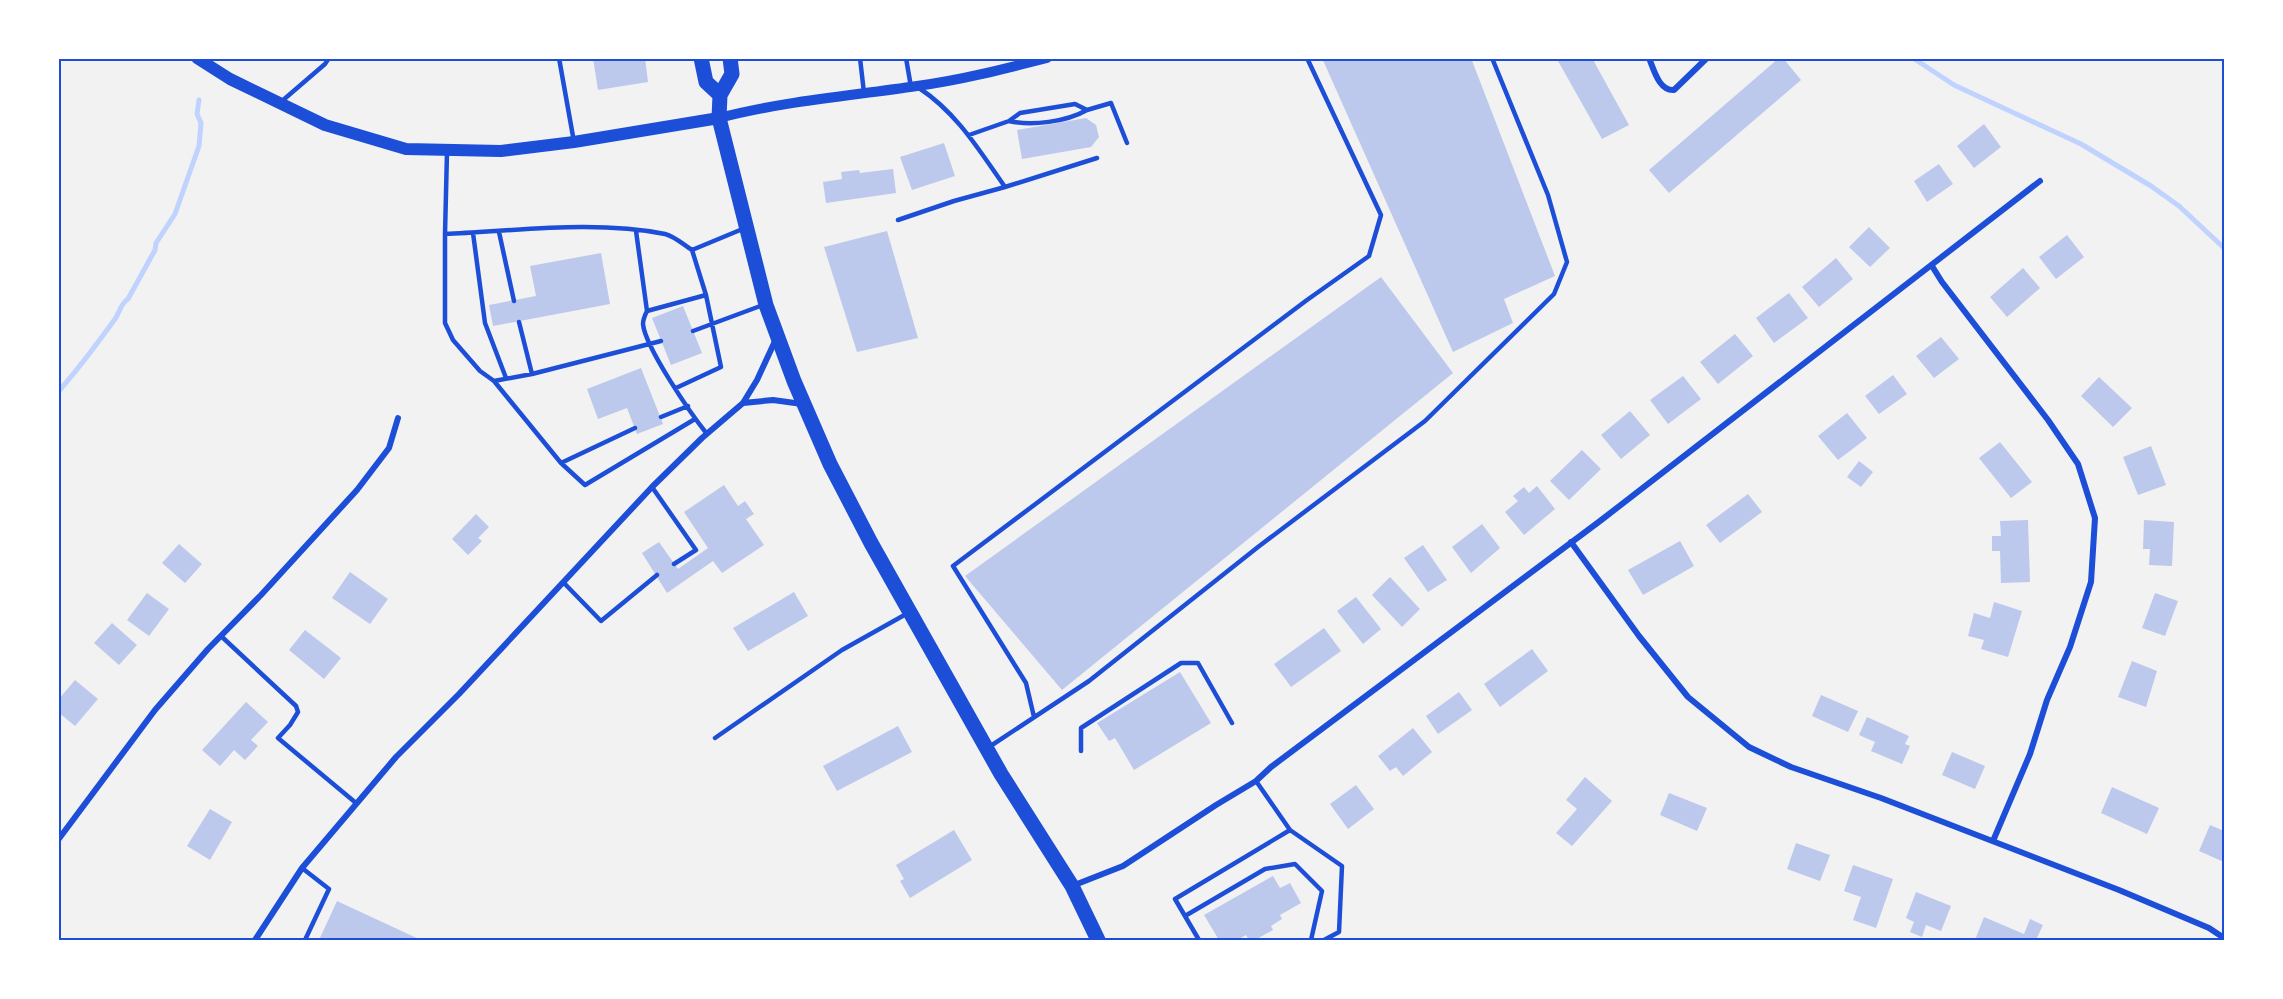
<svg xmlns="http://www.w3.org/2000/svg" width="2283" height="999" viewBox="0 0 2283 999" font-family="Roboto,sans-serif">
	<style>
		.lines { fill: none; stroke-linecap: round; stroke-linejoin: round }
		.stream { stroke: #bfd3fe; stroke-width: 5 }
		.building { fill: #bdc9ec }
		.service { stroke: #1d4ed8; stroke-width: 4.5 }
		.minor { stroke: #1d4ed8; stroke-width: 6 }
		.tertiary { stroke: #1d4ed8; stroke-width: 10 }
		.secondary { stroke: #1d4ed8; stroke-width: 12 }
		.primary { stroke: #1d4ed8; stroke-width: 15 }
		.neatline { fill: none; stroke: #1d4ed8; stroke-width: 2 }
	</style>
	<rect width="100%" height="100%" fill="#f2f2f2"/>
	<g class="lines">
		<path class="stream" d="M1913,58L1954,85L2081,144L2151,186L2179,206L2224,248
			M58,392C79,368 97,344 115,319C120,312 120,304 128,299L155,250L156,243L175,214L199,146L201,123L197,114L199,100"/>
	</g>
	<path class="building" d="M593,58H645L648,82L598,90Z
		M1322,58H1471L1555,276L1504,299L1513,323L1453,352Z
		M1563,58H1592L1629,125L1602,139L1558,61Z
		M1779,58H1783L1801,80L1669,193L1649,170Z
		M1086,118L1096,125L1099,137L1091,147L1022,159L1017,130Z
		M1984,124L2001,147L1974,168L1957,146Z
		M944,143L955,176L912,190L900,157Z
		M1939,164L1953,184L1927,202L1914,181Z
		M893,169L896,193L826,203L823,182L842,179L841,172L859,170L860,173Z
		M1869,227L1890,248L1870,267L1849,247Z
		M887,231L918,338L857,352L824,247Z
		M2067,235L2084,257L2056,279L2039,257Z
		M601,253L610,304L493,326L489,305L536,296L530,266Z
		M1836,258L1853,279L1819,307L1802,287Z
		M2023,268L2040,288L2007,317L1990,297Z
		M1381,277L1453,373L1062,690L965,576Z
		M1789,293L1808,318L1774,343L1756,318Z
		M683,306L702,353L671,365L652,318Z
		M1735,334L1753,356L1718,384L1700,362Z
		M1941,337L1959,359L1934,378L1916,356Z
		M641,368L663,424L637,434L627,408L598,419L587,389Z
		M1893,375L1907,394L1879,414L1865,396Z
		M1683,376L1701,399L1668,424L1650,400Z
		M2099,377L2132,408L2113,427L2081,396Z
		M1630,411L1650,435L1621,459L1601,435Z
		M1847,413L1867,438L1838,460L1818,436Z
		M2000,442L2032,482L2011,498L1979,458Z
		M2151,446L2166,485L2138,495L2123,457Z
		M1582,450L1601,469L1569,500L1550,481Z
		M1859,461L1873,472L1861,487L1847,477Z
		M724,485L738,506L745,501L754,514L746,519L764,545L722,573L713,561L667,593L642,553L659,542L678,569L708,548L684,512Z
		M1537,486L1555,509L1524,535L1505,512L1518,501L1513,496L1524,487L1529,493Z
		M1748,494L1762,512L1720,543L1706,525Z
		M476,514L489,527L478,538L482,541L468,555L452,539Z
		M2028,520L2030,582L2001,583L2000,551H1992V536H2001L2000,521Z
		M2144,520L2174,522L2172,566L2149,565L2150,549H2143Z
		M1482,524L1500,548L1471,573L1452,547Z
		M1680,541L1694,566L1643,595L1628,570Z
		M179,544L202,564L185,583L162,563Z
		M1423,545L1447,580L1428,592L1404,558Z
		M350,572L388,599L370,624L332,598Z
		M1390,577L1420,609L1402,627L1372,595Z
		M794,592L808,616L748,651L733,628Z
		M147,593L169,609L149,636L127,620Z
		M2155,593L2178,601L2165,636L2142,628Z
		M1356,597L1381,629L1363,644L1337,611Z
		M1994,602L2022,611L2008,657L1981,649L1984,640L1968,636L1974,613L1990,618Z
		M112,623L137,645L119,665L94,643Z
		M1324,628L1341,651L1291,687L1274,664Z
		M305,630L341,658L324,679L289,650Z
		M1532,649L1548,671L1500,707L1484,684Z
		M2132,661L2157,671L2146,707L2118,697Z
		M1180,672L1211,723L1134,770L1115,738L1109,741L1097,723Z
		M75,680L98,699L75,726L58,712V700Z
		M1459,692L1472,710L1438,734L1426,716Z
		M1821,695L1858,711L1848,732L1812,716Z
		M246,702L268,722L251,740L258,746L245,760L234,750L220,766L202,750Z
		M1867,717L1909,736L1905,744L1910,746L1902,764L1871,751L1875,742L1859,735Z
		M898,726L912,752L837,791L823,766Z
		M1413,728L1432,752L1403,776L1396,767L1390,771L1378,756Z
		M1952,752L1985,766L1975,789L1942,775Z
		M1585,777L1612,801L1572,846L1556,833L1577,809L1566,800Z
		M1356,785L1374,809L1348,829L1330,804Z
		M2112,787L2159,808L2147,834L2101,813Z
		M1669,793L1707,808L1697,831L1660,815Z
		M210,809L232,822L210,860L187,846Z
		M2210,825L2224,831V862L2199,851Z
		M954,830L972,860L910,898L900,881L904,879L896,865Z
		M1796,843L1830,855L1820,881L1787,869Z
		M1853,865L1893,879L1876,928L1853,920L1861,897L1844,891Z
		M1273,876L1280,888L1290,883L1301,903L1280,915L1282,919L1271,926L1273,930L1255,940H1249L1246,935L1237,940H1219L1204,915Z
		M1916,892L1951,906L1941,931L1926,925L1922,937L1910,932L1914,922L1906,918Z
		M337,901L421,940H319Z
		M1984,917L2024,934L2030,919L2043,925L2036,940H1975Z"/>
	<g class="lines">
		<path class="service" d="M559,58L574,142
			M860,58L864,93
			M906,58L911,87
			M919,88C957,113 979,150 1005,187L1097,158
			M282,101L325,64L329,58
			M1009,121C1032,126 1066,122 1087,110
			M969,135L1009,121L1020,113L1075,104L1087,110L1111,103L1127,143
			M447,152L445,234C515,231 595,220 665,234C674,236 684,245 692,250
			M898,220L954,201L1005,187
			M636,231L647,311L706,295
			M499,232L514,301
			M473,233L485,323L506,378
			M445,234V323L453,340L480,371L494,381L561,463L585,485L695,419
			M647,311C645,315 643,320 643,324C645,347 691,414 707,434
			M519,322L532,374
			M693,331L763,305
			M494,381L532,374L661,341
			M676,388L721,367L706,295L692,250L745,228
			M661,417L688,406
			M561,463L635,428
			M652,487L696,550L674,564
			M563,582L601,621L657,575
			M221,636L296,706L298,712L290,725L278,738L356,803
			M1034,717L1026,683L953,566L1307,300L1369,256L1381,215L1307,58
			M715,738L842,650L908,613
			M989,747L1089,681L1258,547L1425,421L1554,294L1567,262L1548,195L1492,58
			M1081,751V728L1181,663H1198L1232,723
			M1256,781L1290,830
			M302,868L329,889L305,940
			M1185,916L1265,869L1295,864L1322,891L1311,940
			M1199,940L1175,899L1290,830L1342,866L1339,932L1324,940"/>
		<path class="minor" d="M1649,58C1654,70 1659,91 1674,90L1707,58
			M1932,266L1942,282L2048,420L2078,464L2095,518L2091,582L2070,647L2047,700L2030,754L1993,841
			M743,403L773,400L802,404
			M1571,542L1639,636L1688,697L1749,747L1791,767L1881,798L2119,890L2209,928L2224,938
			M58,840L155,710L208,649L261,595L357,490L389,448L398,418
			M1072,886L1123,866L1216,805L1256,781L1271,767L1600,521L2040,181
			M255,940L302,868L396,757L459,694L652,487L702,438L743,403L757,380L776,339"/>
		<path class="tertiary" d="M719,118C784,101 850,96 917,86C961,80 1004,69 1047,58"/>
		<path class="secondary" d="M197,58L230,79L325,125L406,149L501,151L574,142L719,118"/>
		<path class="primary" d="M701,58L706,82L720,95
			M730,58L732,74L720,95L719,118L766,305L794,381L830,464L871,543L1001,774L1072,886L1098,940"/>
	</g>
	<rect width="2283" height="999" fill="none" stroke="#ffffff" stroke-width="120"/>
	<rect x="60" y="60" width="2163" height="879" class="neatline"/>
</svg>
